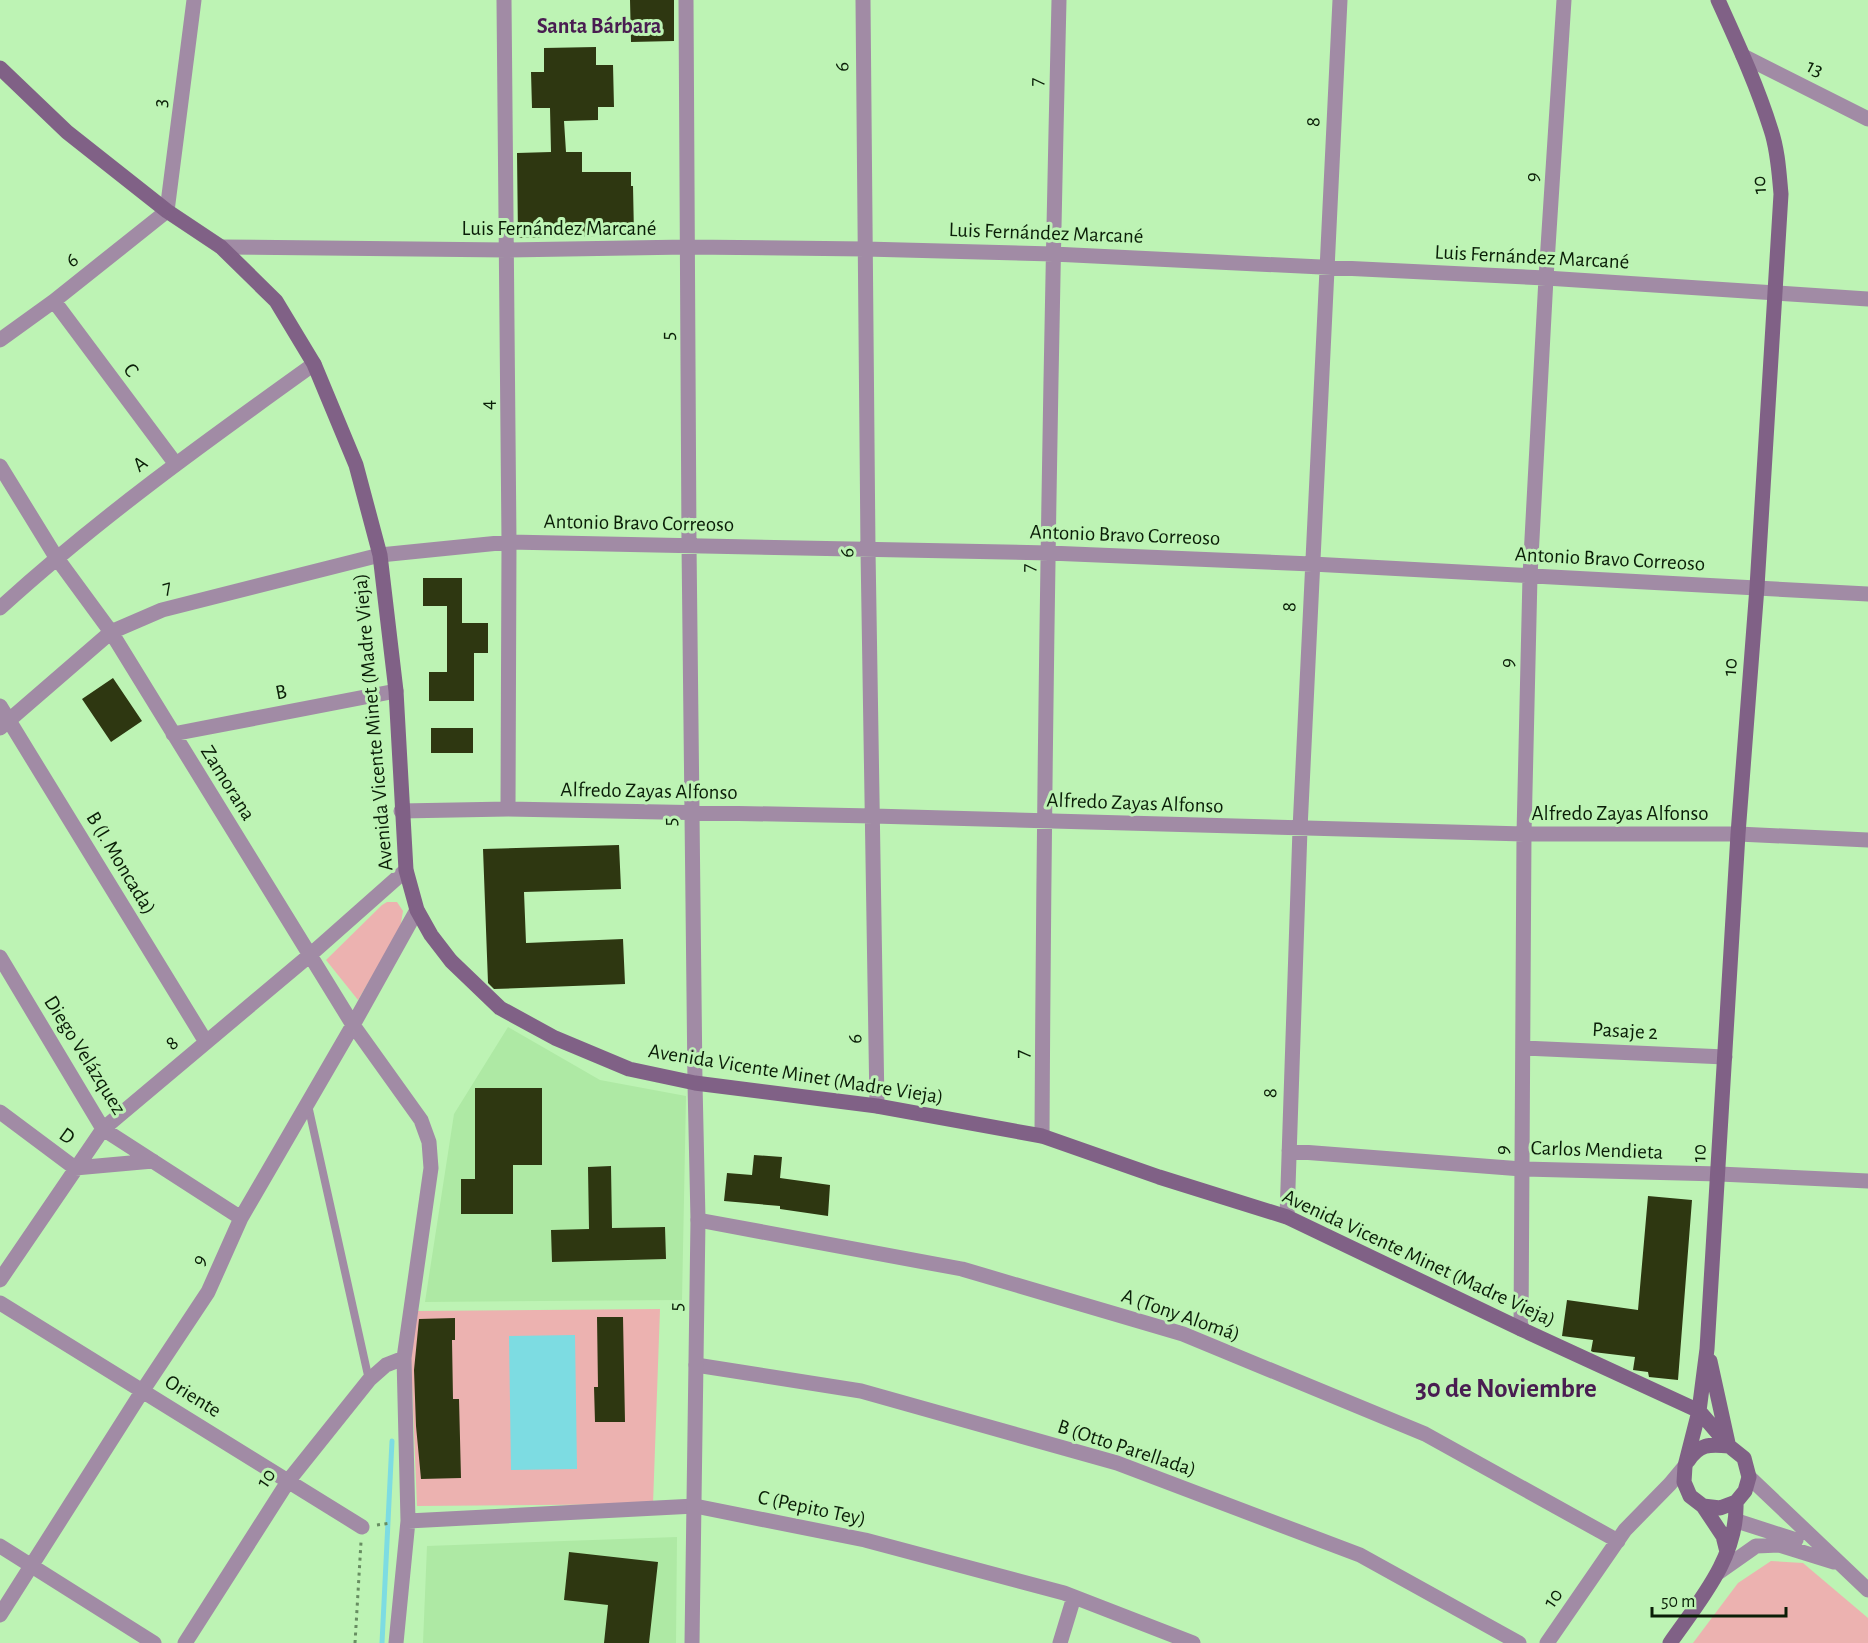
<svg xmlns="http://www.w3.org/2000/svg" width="1868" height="1643" viewBox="0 0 1868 1643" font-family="'Alegreya Sans',sans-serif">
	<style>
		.built { fill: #aee9a4 }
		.green { fill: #ecb2b0 }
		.water { fill: #7ddce2 }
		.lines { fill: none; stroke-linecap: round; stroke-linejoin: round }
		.stream { stroke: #7ddce2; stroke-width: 5 }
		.building { fill: #2e3711 }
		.path { stroke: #678d61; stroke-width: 3; stroke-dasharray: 3 4.5; stroke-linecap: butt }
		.service { stroke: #a18ba5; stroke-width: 8 }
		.minor { stroke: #a18ba5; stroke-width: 15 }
		.tertiary { stroke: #a18ba5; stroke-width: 15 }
		.secondary { stroke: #806186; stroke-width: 15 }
		.labels { text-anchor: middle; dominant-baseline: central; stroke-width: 6; stroke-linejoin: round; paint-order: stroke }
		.street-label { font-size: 21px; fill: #0a1e07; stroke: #bdf3b4 }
		.neighbourhood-label { font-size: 22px; font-weight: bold; fill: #491d51; stroke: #bdf3b4 }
		.district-label { font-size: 27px; font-weight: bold; fill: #491d51; stroke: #bdf3b4 }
	</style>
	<rect width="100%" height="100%" fill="#bdf3b4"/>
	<path class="built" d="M508,1027L600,1080L686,1096L682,1300L425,1302L454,1114Z
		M677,1537L676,1643H423L427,1546Z"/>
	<path class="green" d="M387,902H397L403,911L400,929L358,1000L326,960L382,905Z
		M660,1309L653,1504L417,1506L411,1359L414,1311Z
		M1771,1561L1803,1563L1868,1618V1643H1693L1738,1583Z"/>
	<path class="water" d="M575,1335L577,1469L511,1470L509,1336Z"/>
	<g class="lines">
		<path class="stream" d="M382,1643L392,1441"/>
	</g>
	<path class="building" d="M630,0H674V41L631,42Z
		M596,47V65H613L614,107H598V120L564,121L566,152H582V172H631V186H633L634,235L518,238L517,153L551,152L550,108H532L531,72H544V48Z
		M423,578H462V623H488V653H474V701H429V672H447V606H423Z
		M113,678L142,721L111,742L82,699Z
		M431,728H473V753H431Z
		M619,845L621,889L524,892L526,943L623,939L625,984L494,989L488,983L483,849Z
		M475,1088H542V1165H513V1214H461V1179H475Z
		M754,1155L782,1157L780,1178L830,1185L828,1216L780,1209V1206L724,1201L727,1173L752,1175Z
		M611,1166L612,1228L665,1227L666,1259L552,1262L551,1230L589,1229L588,1167Z
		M1648,1196L1692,1200L1678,1380L1649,1377L1648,1372L1633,1370L1635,1357L1593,1352L1591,1351L1593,1340L1562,1336L1567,1300L1638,1310Z
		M597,1317H623L625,1422H595L594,1387H598Z
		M455,1318V1340H452L453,1399H459L461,1478L421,1479L416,1426L414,1370L419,1319Z
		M569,1552L658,1562L649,1643H604L608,1605L564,1600Z"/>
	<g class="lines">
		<path class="path" d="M377,1525L391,1523
			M355,1643L361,1542"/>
		<path class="service" d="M308,1105L369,1380"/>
		<path class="minor" d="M504,0L509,542L508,809
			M686,0L689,544L695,1083
			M863,0L868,550L877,1106
			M1743,56L1868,119
			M221,247L507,250L687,247L865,249L1053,254L1546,278L1868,299
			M54,301L175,463
			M0,340L54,301L167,211L194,0
			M0,466L56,557L111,632L353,1025L421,1120L429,1142L431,1168L404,1358L408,1521L396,1643
			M0,608C99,518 205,442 314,364
			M0,706L206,1042
			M0,728L111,632L162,610L380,555L509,542L1049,553L1312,564L1868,594
			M173,734L396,691
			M401,811L508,809L873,816L1524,834H1738L1868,840
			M0,957L103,1129L241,1218
			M1523,1048L1725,1057
			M0,1112L75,1168L153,1161
			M1042,1136C1044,757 1050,379 1059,0
			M1289,1151L1522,1169L1719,1174L1868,1181
			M1287,1217L1300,829L1340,0
			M698,1220L962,1269L1183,1334L1425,1434L1618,1541
			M0,1280L103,1129L310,955L406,870
			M0,1303L362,1527
			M1521,1329L1524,834L1530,576L1546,278L1564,0
			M696,1365L861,1391L1117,1463L1360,1555L1519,1643
			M1749,1477L1868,1590
			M408,1521L695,1506L865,1540L1064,1593L1193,1643
			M1737,1521L1796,1540
			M0,1546L154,1643
			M1719,1572L1756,1546L1779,1545L1834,1562
			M0,1615L143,1390L208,1292L241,1218L353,1025L417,910
			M185,1643L289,1480L369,1380L386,1365L404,1358
			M1060,1643L1074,1597
			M1547,1643L1625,1530L1670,1484L1685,1466"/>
		<path class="tertiary" d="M692,1643L698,1220L695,1083"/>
		<path class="secondary" d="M0,68L67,132L167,211L221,247L276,301L314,364L356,465L380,555L396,691L406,870L417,910L431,935L451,961L500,1008L555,1038L629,1069L695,1083L877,1106L1042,1136L1159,1177L1287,1217L1521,1329L1699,1411L1729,1446L1744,1458L1749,1477L1745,1491L1736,1502L1720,1508L1703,1506L1690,1496L1684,1482L1685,1466L1699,1411L1707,1349L1738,834L1757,587L1781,194C1779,173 1778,151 1771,130C1757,85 1737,42 1718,0
			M1710,1361L1728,1443
			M1688,1461C1699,1444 1709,1444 1729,1446
			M1703,1506L1723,1536L1727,1552
			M1670,1643C1700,1600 1738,1557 1736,1502"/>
	</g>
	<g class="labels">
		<g class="street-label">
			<text transform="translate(842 67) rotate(-91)">6</text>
			<text transform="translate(1815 68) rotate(27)">13</text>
			<text transform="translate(1036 82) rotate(-89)">7</text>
			<text transform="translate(160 103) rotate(-83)">3</text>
			<text transform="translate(1313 122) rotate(-87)">8</text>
			<text transform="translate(1532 177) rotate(-86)">9</text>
			<text transform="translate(1759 185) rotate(-93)">10</text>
			<text x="559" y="228">Luis Fernández Marcané</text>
			<text transform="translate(1046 233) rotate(2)">Luis Fernández Marcané</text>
			<text transform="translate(1532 257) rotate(3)">Luis Fernández Marcané</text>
			<text transform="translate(72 260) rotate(-39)">6</text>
			<text transform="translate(667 336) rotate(-90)">5</text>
			<text transform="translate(131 370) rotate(53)">C</text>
			<text transform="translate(487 405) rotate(-90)">4</text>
			<text transform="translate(140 464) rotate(-38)">A</text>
			<text transform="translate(639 523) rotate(1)">Antonio Bravo Correoso</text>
			<text transform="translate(1125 535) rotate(2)">Antonio Bravo Correoso</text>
			<text transform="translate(847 553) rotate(-91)">6</text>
			<text transform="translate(1610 559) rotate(3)">Antonio Bravo Correoso</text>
			<text transform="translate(1028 568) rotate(-89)">7</text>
			<text transform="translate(167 587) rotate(-15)">7</text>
			<text transform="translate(1289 607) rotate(-87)">8</text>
			<text transform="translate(1507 663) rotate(-89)">9</text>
			<text transform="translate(1730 667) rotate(-86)">10</text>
			<text transform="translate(281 692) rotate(-11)">B</text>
			<text transform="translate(373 722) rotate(-95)">Avenida Vicente Minet (Madre Vieja)</text>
			<text transform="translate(228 783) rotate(58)">Zamorana</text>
			<text transform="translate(649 791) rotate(1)">Alfredo Zayas Alfonso</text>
			<text transform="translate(1135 803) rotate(2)">Alfredo Zayas Alfonso</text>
			<text x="1620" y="813">Alfredo Zayas Alfonso</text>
			<text transform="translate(670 822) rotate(-91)">5</text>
			<text transform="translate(121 863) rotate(59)">B (I. Moncada)</text>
			<text transform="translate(1625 1031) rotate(3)">Pasaje 2</text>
			<text transform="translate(855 1039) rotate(-91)">6</text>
			<text transform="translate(172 1043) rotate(-40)">8</text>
			<text transform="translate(1022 1054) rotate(-90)">7</text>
			<text transform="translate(85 1055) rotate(58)">Diego Velázquez</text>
			<text transform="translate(796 1074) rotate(9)">Avenida Vicente Minet (Madre Vieja)</text>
			<text transform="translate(1270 1093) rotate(-88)">8</text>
			<text transform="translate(67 1136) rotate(36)">D</text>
			<text transform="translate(1501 1150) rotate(-90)">9</text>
			<text transform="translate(1597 1150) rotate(2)">Carlos Mendieta</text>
			<text transform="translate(1699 1153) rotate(-88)">10</text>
			<text transform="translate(1419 1258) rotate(25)">Avenida Vicente Minet (Madre Vieja)</text>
			<text transform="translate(199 1260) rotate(-66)">9</text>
			<text transform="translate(676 1307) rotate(-89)">5</text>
			<text transform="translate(1181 1315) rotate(19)">A (Tony Alomá)</text>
			<text transform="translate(193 1396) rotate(32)">Oriente</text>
			<text transform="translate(1127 1448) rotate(18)">B (Otto Parellada)</text>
			<text transform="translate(266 1478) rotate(-56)">10</text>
			<text transform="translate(812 1508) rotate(12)">C (Pepito Tey)</text>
			<text transform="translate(1553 1598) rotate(-55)">10</text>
		</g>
		<g class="neighbourhood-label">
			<text x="599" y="26">Santa Bárbara</text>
		</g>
		<g class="district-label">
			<text x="1506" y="1388">30 de Noviembre</text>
		</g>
	</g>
	<path d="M1652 1607v9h134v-9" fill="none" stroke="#0a1e07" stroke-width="3"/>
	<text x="1661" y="1607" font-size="18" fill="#0a1e07" stroke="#bdf3b4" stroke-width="4.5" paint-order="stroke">50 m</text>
</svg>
